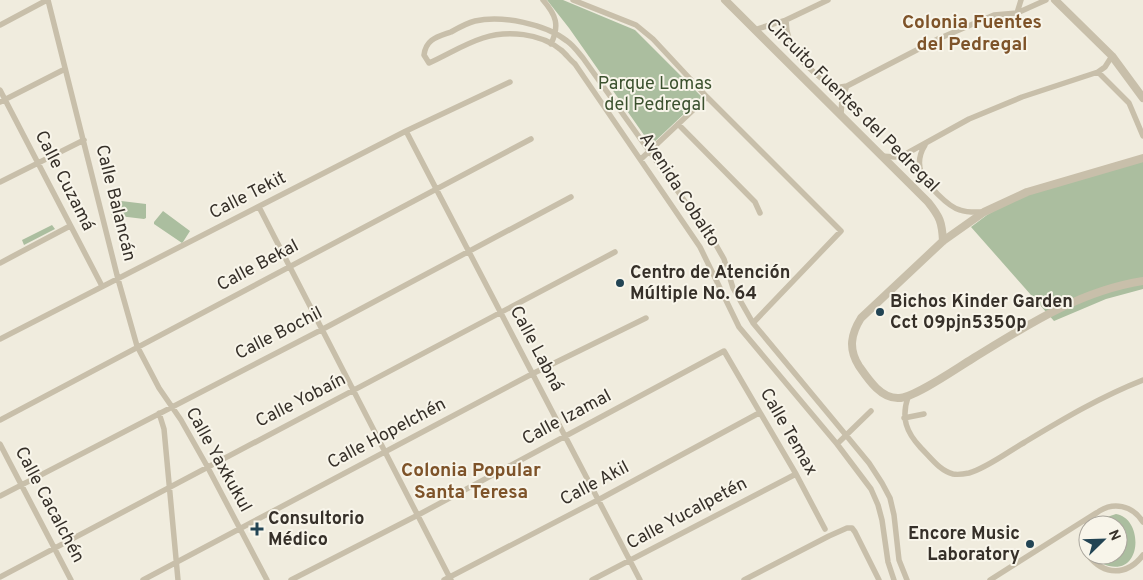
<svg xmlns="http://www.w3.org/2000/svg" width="1143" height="580" viewBox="0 0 1143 580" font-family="Overpass,sans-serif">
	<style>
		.green { fill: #abbe9f }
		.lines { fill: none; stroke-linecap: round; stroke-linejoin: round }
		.minor { stroke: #c8bfaa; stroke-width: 5.5 }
		.tertiary { stroke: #c8bfaa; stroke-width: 8 }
		.poi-dot { fill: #224454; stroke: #f8f5ea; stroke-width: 2 }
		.labels { text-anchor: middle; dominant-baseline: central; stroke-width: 4; stroke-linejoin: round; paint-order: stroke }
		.park-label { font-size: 18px; fill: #3c522f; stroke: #f8f5ea }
		.street-label { font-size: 18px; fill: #363029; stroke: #f8f5ea }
		.poi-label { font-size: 18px; font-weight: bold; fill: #363029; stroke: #f8f5ea; text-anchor: start }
		.neighbourhood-label { font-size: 19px; font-weight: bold; fill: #7e5329; stroke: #f8f5ea }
	</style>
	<rect width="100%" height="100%" fill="#f0ecde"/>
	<path class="green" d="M547,0H563L635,30L702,97L651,145L569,28Z
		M1143,158V289L1106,299L1054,321L971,227L987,215L1027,192Z
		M113,200L146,204V218L144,219L111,215Z
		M163,211L190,231L183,242L182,243L154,224V222Z
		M52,225L55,229L24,245L22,240Z
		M1116,514C1143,518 1143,574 1109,566C1102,564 1097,561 1093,555H1118V525H1095L1101,519Z"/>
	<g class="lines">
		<path class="minor" d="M48,0L118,279L137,346L159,388L181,420L207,466L267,580
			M543,0C556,15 560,25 551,44
			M573,0L636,25L653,39L707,97L841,231L753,323
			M1017,13L1021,0
			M786,20C786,53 810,70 834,88L847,86
			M0,25L47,0
			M754,30L786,20L828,0
			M1098,72L1129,103L1143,136
			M0,90L102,286
			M0,102L65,69
			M841,115L842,98L847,86L938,39L994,15L1017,13L1046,0
			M678,124L755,202L760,213
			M406,131L640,580
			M925,145C920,153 918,163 921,172C926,184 948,207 960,210C968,213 976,212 984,212
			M881,156L895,157L902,156L969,119L1022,97L1098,72L1105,67L1112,56
			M641,159L707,97
			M0,182L84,140
			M259,207L451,580
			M0,263L70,226
			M0,339L406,131L510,82
			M908,397C901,418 906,432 921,448C931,458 940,471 953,474C958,475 964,474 969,473C987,468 1009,451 1025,442C1063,419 1102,396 1143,380
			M159,413L164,429L178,580
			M904,418L924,414
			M0,420L531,139
			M0,444L71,580
			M837,444L871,411
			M0,496L323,329L571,197
			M1088,555C1069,517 1120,486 1143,522
			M1088,555C1104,576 1127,576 1143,555
			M0,577L615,252
			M143,580L532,374L646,318
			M291,580L418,515L724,351L796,474L825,529
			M444,580L598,500L759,413
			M592,580L796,474
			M744,580L829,536L847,528H852L855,532L879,580
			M894,580L888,562L882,520L878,505L871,489L837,444L739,327L700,247L575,64C570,60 566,54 561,50C541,33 507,30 483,38C464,44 447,55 429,63L424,55C426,39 437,37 451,32C458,28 467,23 475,21C502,15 546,24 567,41C573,45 578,52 583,58L716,245L724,259L733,288L753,323L831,417L869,463L882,483L890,498L894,515L899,560L907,580
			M990,580L1096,513"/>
		<path class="tertiary" d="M725,0L928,202C940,217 942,222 943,241
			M1055,0L1112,56L1143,98
			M1143,158L1027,192L984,212L943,241L861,318C851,334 848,349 859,366C868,379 881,399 899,398C914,398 957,368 972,359C1026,326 1079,291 1143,281"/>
	</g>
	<g class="poi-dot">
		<circle cx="620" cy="283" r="5"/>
		<circle cx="880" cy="312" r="5"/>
		<path d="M254.5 521.5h5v5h5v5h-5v5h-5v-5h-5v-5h5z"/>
		<circle cx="1030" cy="544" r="5"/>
	</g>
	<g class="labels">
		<g class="park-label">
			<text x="655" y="84">Parque Lomas<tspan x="655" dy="21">del Pedregal</tspan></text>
		</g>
		<g class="street-label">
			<text transform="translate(852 106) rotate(45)">Circuito Fuentes del Pedregal</text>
			<text transform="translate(64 181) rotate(63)">Calle Cuzamá</text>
			<text transform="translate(679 190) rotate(57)">Avenida Cobalto</text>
			<text transform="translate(248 196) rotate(-27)">Calle Tekit</text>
			<text transform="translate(115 203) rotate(76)">Calle Balancán</text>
			<text transform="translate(258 266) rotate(-28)">Calle Bekal</text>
			<text transform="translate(279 334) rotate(-27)">Calle Bochil</text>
			<text transform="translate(536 349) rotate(62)">Calle Labná</text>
			<text transform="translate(301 401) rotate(-27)">Calle Yobaín</text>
			<text transform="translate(567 418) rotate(-28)">Calle Izamal</text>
			<text transform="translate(788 432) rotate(60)">Calle Temax</text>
			<text transform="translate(387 434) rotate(-28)">Calle Hopelchén</text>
			<text transform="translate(218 460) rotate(61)">Calle Yaxkukul</text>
			<text transform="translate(595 484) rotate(-28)">Calle Akil</text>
			<text transform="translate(49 505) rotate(62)">Calle Cacalchén</text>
			<text transform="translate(687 514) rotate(-28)">Calle Yucalpetén</text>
		</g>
		<g class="poi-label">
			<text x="630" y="273">Centro de Atención<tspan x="630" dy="21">Múltiple No. 64</tspan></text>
			<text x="890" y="302">Bichos Kinder Garden<tspan x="890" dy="21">Cct 09pjn5350p</tspan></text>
			<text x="268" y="519">Consultorio<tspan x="268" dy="21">Médico</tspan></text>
			<text x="1020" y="534" text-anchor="end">Encore Music<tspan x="1020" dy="21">Laboratory</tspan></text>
		</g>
		<g class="neighbourhood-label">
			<text x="972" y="23">Colonia Fuentes<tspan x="972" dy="22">del Pedregal</tspan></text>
			<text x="471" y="471">Colonia Popular<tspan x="471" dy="22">Santa Teresa</tspan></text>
		</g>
	</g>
	<g transform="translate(1103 540) rotate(67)"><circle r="24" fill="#f8f5ea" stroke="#aaa69d"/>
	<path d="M0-4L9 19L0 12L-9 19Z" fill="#224454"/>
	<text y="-8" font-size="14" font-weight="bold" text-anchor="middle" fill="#363029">N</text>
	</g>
</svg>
